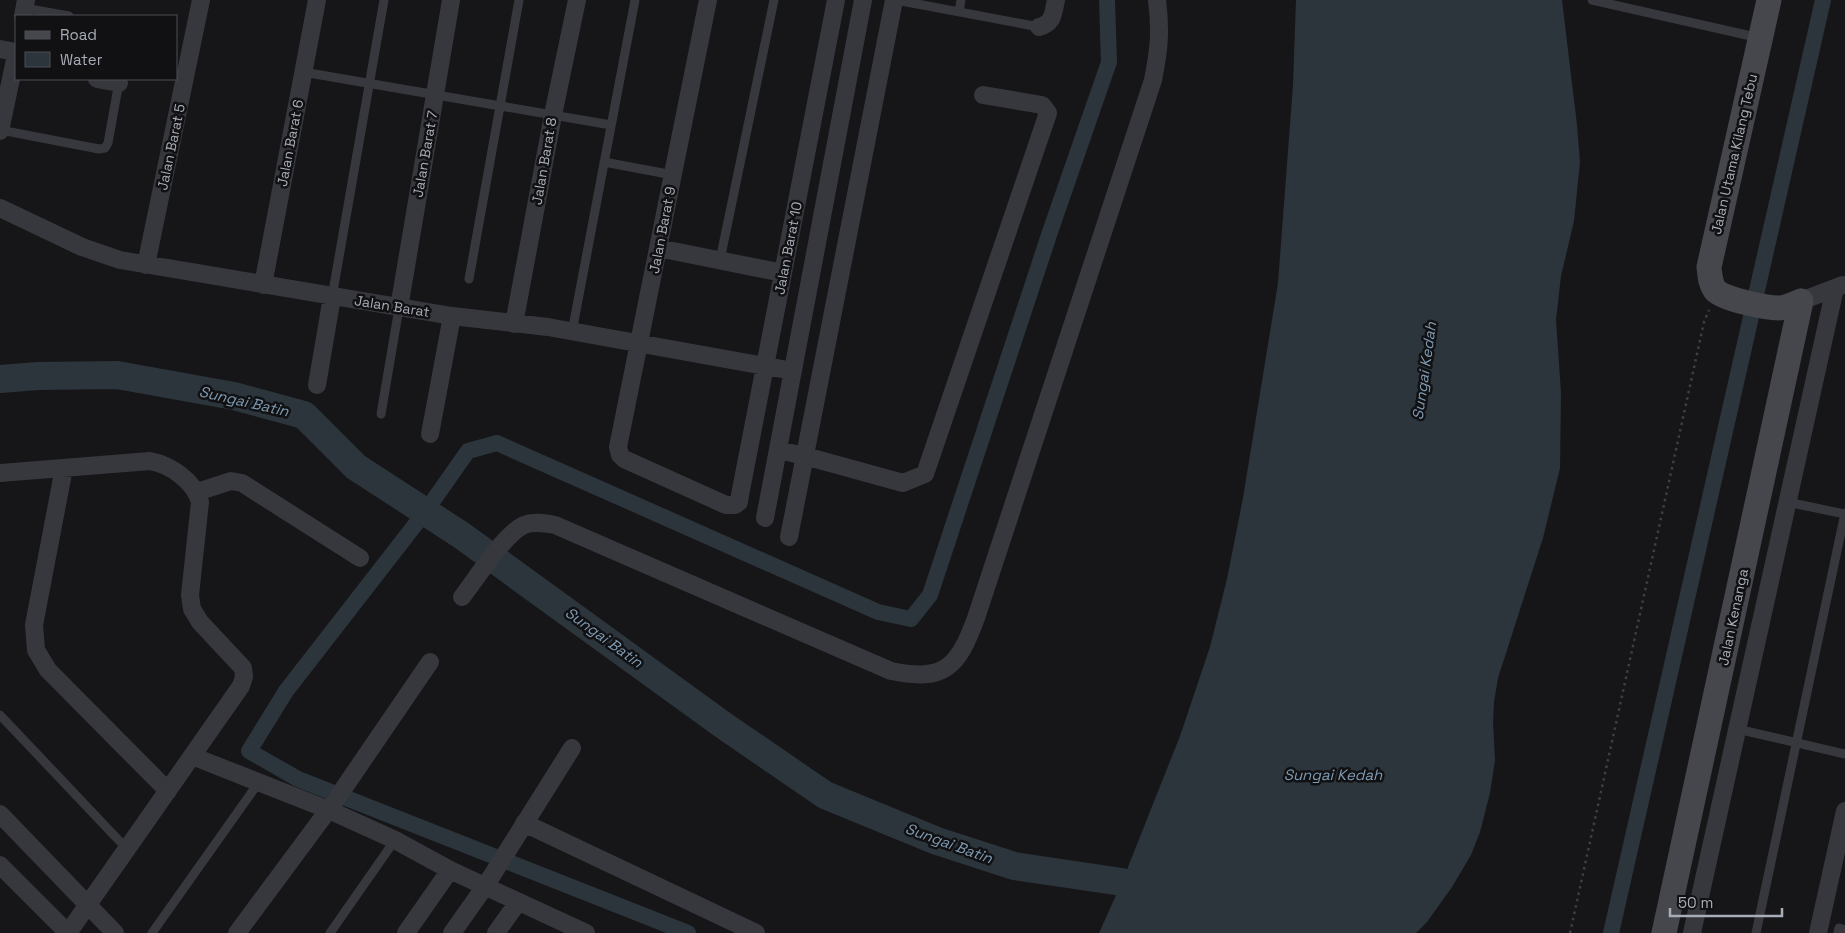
<svg xmlns="http://www.w3.org/2000/svg" width="1845" height="933" viewBox="0 0 1845 933" font-family="'Space Grotesk',sans-serif">
	<style>
		.water { fill: #2c353c }
		.lines { fill: none; stroke-linecap: round; stroke-linejoin: round }
		.canal { stroke: #2c353c; stroke-width: 16 }
		.river { stroke: #2c353c; stroke-width: 28 }
		.path { stroke: #3d3f44; stroke-width: 2.5; stroke-dasharray: 2.5 4; stroke-linecap: butt }
		.lane { stroke: #37383d; stroke-width: 9 }
		.street { stroke: #37383d; stroke-width: 18 }
		.secondary { stroke: #45474d; stroke-width: 25 }
		.labels { text-anchor: middle; dominant-baseline: central; stroke-width: 5; stroke-linejoin: round; paint-order: stroke }
		.street-label { font-size: 14px; fill: #a8adb8; stroke: #111113 }
		.water-label { font-size: 15px; font-style: italic; fill: #7f9bb3; stroke: #111113 }
	</style>
	<rect width="100%" height="100%" fill="#161618"/>
	<path class="water" d="M1296,0H1562L1577,125L1580,162L1574,221L1561,276L1556,320L1561,393L1560,468L1543,538L1498,678L1494,702L1493,722L1495,760L1490,793L1480,832L1471,855L1452,887L1427,922L1416,933H1099L1122,882L1180,736L1210,647L1227,579L1243,498L1278,283L1293,85Z"/>
	<g class="lines">
		<path class="canal" d="M688,933L298,779L249,751L286,691L425,512L468,451L497,443L878,612L911,619L930,595L1051,229L1109,62L1107,0
			M1611,933L1823,0"/>
		<path class="river" d="M0,379L38,376L117,375L234,396L304,415L356,467L461,535L723,725L825,795L937,841L1014,866L1122,882L1206,933"/>
		<path class="path" d="M1570,933L1704,322L1709,310"/>
		<path class="lane" d="M896,0L1039,27
			M1592,0L1760,38
			M24,8L69,16
			M959,12L961,0
			M303,72L611,125
			M0,130L99,149L105,148L108,143L119,82
			M604,162L673,175
			M720,260L774,0
			M469,279L519,0
			M332,297L384,0
			M572,332L635,0
			M381,414L399,308
			M1787,502L1845,514
			M0,715L127,849
			M1737,729L1845,754
			M152,933L259,782
			M330,933L395,840
			M1756,933L1845,513
			M1838,933L1839,928L1845,930"/>
		<path class="street" d="M708,0L618,447L620,455L624,459L726,505H735L739,502L740,495L836,0
			M23,16L26,0
			M1039,27C1054,23 1053,13 1056,0
			M0,49L16,52
			M97,79L119,83
			M0,131L16,55
			M0,208L82,247L120,260L452,316L548,327L793,371
			M658,248L783,273
			M146,265L201,0
			M263,285L317,0
			M1801,301L1843,285
			M399,308L451,0
			M514,324L553,115L577,0
			M317,385L332,297
			M430,434L452,316
			M778,450L805,456L903,483L925,474L1048,113L1042,105L983,95
			M64,468L34,625L36,650L48,670L168,791
			M0,473L150,461C171,465 194,481 200,502L190,595L192,609L200,622L243,668L244,677L241,686L68,933
			M197,492L231,481L242,483L360,558
			M765,518L863,0
			M789,537L894,0
			M462,597C477,578 504,534 524,525C534,521 545,523 555,525L891,671C945,682 958,667 976,618L1153,80C1159,50 1161,31 1157,0
			M192,756L329,810L395,840L450,870
			M0,814L115,933
			M524,823L756,933
			M0,865L68,933
			M237,933L335,801L430,662
			M406,933L450,870L586,933
			M452,933L486,885L572,748
			M496,933L518,902
			M1692,933L1835,288
			M1818,933L1845,811"/>
		<path class="secondary" d="M1769,0L1709,267C1710,275 1710,283 1715,290C1722,299 1767,308 1779,308C1787,308 1794,304 1801,301
			M1664,933L1801,301"/>
	</g>
	<g class="labels">
		<g class="street-label">
			<text transform="translate(290 143) rotate(-79)">Jalan Barat 6</text>
			<text transform="translate(171 147) rotate(-78)">Jalan Barat 5</text>
			<text transform="translate(425 154) rotate(-80)">Jalan Barat 7</text>
			<text transform="translate(1734 154) rotate(-77)">Jalan Utama Kilang Tebu</text>
			<text transform="translate(544 161) rotate(-80)">Jalan Barat 8</text>
			<text transform="translate(662 230) rotate(-79)">Jalan Barat 9</text>
			<text transform="translate(788 248) rotate(-79)">Jalan Barat 10</text>
			<text transform="translate(392 306) rotate(9)">Jalan Barat</text>
			<text transform="translate(1733 617) rotate(-78)">Jalan Kenanga</text>
		</g>
		<g class="water-label">
			<text transform="translate(1424 371) rotate(-82)">Sungai Kedah</text>
			<text transform="translate(244 401) rotate(13)">Sungai Batin</text>
			<text transform="translate(604 637) rotate(36)">Sungai Batin</text>
			<text x="1333" y="774">Sungai Kedah</text>
			<text transform="translate(949 843) rotate(20)">Sungai Batin</text>
		</g>
	</g>
	<rect x="15" y="15" width="162" height="65" fill="#111113" stroke="#4d4f55"/>
	<rect x="25" y="31" width="25" height="8" fill="#45474d" stroke="#4d4f55"/>
	<text x="60" y="40" font-size="15" fill="#a8adb8">Road</text>
	<rect x="25" y="52" width="25" height="15" fill="#2c353c" stroke="#4d4f55"/>
	<text x="60" y="65" font-size="15" fill="#a8adb8">Water</text>
	<path d="M1670 908v8h112v-8" fill="none" stroke="#a8adb8" stroke-width="2.5"/>
	<text x="1678" y="908" font-size="15" fill="#a8adb8" stroke="#111113" stroke-width="4" paint-order="stroke">50 m</text>
</svg>
